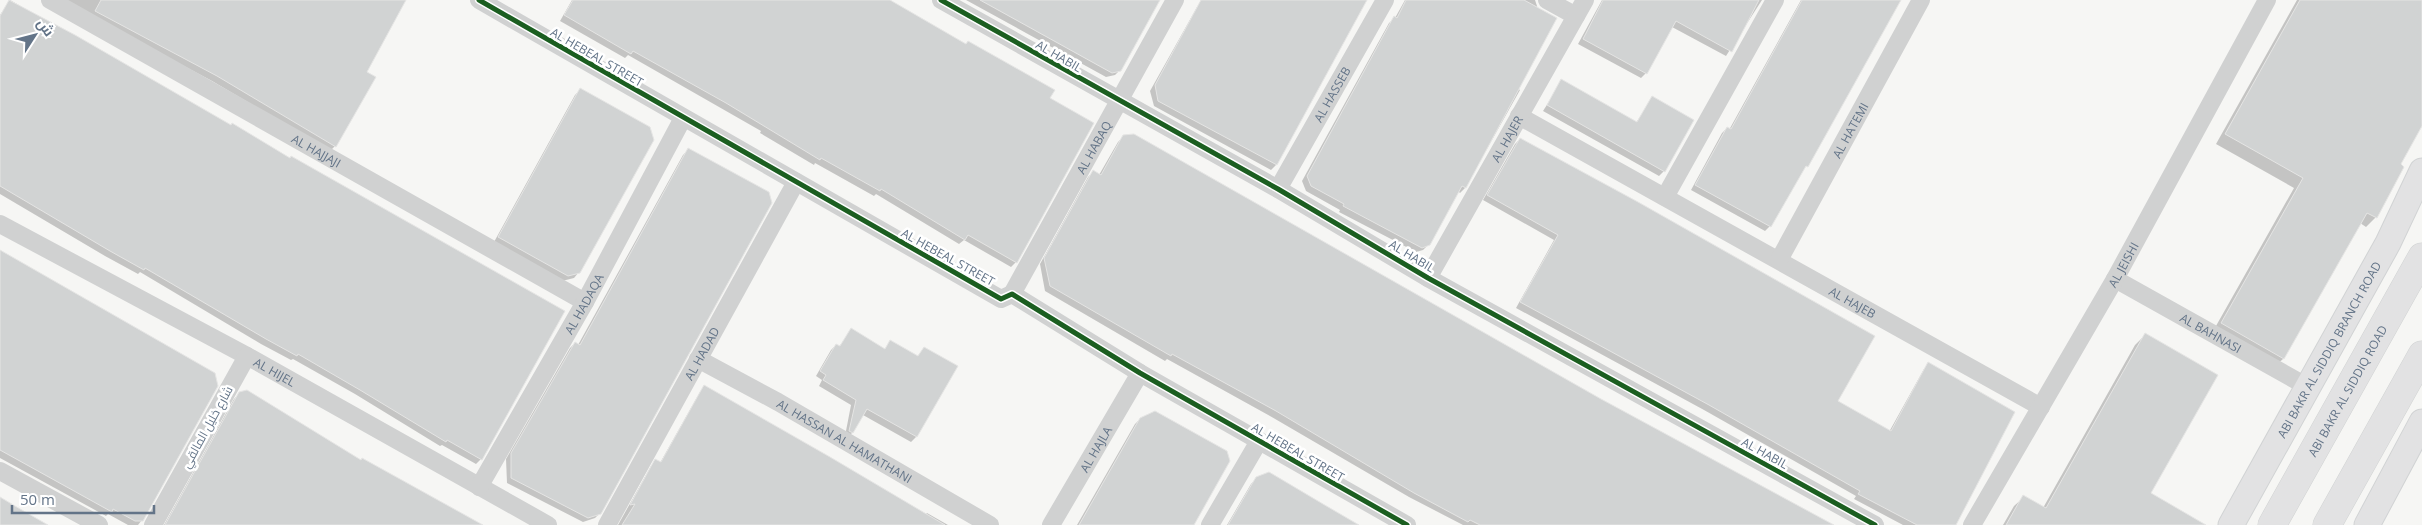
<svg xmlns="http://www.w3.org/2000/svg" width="2422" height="525" viewBox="0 0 2422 525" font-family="'Open Sans',Cairo,sans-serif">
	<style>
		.shadow { fill: #0003 }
		.building { fill: #d1d3d3; stroke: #e5e5e4 }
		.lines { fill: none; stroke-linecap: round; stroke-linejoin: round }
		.secondary-casing { stroke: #d1d3d4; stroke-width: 27 }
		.primary-casing { stroke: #d1d3d3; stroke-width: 29 }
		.street { stroke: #d0d1d1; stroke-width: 18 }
		.secondary { stroke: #e2e2e3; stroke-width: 25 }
		.primary { stroke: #e2e2e3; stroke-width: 28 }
		.cycleway-casing { stroke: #fff; stroke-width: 8 }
		.cycleway { stroke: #1b5e20; stroke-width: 5 }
		.labels { text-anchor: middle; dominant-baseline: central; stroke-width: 5; stroke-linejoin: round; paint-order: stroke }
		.street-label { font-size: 12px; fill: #637488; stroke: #fff }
	</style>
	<rect width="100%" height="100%" fill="#f6f6f4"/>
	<path class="shadow" d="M10,0L230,127L481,459L476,464L442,445L440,446L355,394L293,359L291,360L261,344L140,272L138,274L105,256L0,194V15Z
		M66,0H405L365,72L335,146L330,151L212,81L116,30Z
		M572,0H887L1093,124L1016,262L1011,267L964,240L959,244L876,194L874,196L815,163L814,165L760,133L761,131L628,55L625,58L560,21Z
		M966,0H1158L1120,70L1115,75L1106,77Z
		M1201,0H1366L1276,165L1271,170L1154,106L1150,91Z
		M1405,0H1535L1538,9L1517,88L1520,90L1465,188L1460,193L1458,191L1429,244L1423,250L1416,252L1339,212L1340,210L1306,191L1302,181L1389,23L1395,18Z
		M1602,0H1762L1726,56L1672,27L1646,73L1641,78L1578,44Z
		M1801,0H1898L1770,226L1765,231L1691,190L1722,133L1727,128L1729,130Z
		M2297,0H2422V122L2399,165L2376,217L2366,227L2360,223L2283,359L2273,368L2212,333L2294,188L2216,144Z
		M1562,81L1636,123L1652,98L1664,171L1659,176L1543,111Z
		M580,90L579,272L574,278L562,281L494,242L575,95Z
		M1124,136L1601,400L1831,525H1463L1409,497L1270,416L1167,359L1165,361L1045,291L1040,264L1088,177L1093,172L1099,175L1118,142Z
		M1520,139L1836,401L1889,432L1924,369L1929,364L1954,525H1903L1854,499L1856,496L1704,410L1516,308L1554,240L1483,200L1515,144Z
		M688,150L600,513L595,518L583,522L507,483L506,459L570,348L575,343L578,345L683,155Z
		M0,252L142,520L138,525H128L108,514L106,516L0,458Z
		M851,330L884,350L891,342L917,357L924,348L956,366L916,437L911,442L863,415L852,433L847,438L845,436L851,405L819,386L822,380L816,376L831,350L836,345L839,347Z
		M2145,335L2149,493L2198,525H2003L2014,506L2024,497L2043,508L2135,345Z
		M705,387L925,515L927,513L948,525H618L651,466L656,461L660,463L700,392Z
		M240,393L361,461L480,525H164L234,399Z
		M1140,419L1192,525H1077L1135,424Z
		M1257,478L1358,525H1227L1251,484Z"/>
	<path class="building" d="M9,0L75,35L231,125L232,123L290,158L291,156L565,311L482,460L447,440L446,442L360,390L298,354L297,356L266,339L145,268L144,270L110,251L0,186V16Z
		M101,0H406L367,72L376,77L336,147L217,76L95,11Z
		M573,0H890L966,44L968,41L1055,90L1050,98L1094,123L1017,263L968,235L965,240L881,189L880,191L821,158L820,160L726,103L633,51L631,54L564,15Z
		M980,0H1160L1121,71L1112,73Z
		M1201,0H1367L1277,165L1158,101L1155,85Z
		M1406,0H1524L1557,18L1466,188L1462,186L1430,245L1422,248L1343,206L1344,204L1311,186L1307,176L1394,16L1397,18Z
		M1603,0H1759L1732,52L1676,21L1647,74L1583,39Z
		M1802,0H1901L1808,167L1806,166L1771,227L1695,185L1727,127L1731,129Z
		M2300,0H2422V126L2401,164L2404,167L2377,218L2367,213L2284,359L2221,323L2303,178L2225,134Z
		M1561,79L1637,122L1652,96L1694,120L1665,172L1547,105Z
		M580,88L650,127L654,140L580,273L568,276L498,237Z
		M1134,134L1601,399L1834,525H1480L1470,520L1468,522L1414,493L1276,411L1172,354L1171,356L1050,286L1044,258L1093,170L1101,175L1123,135Z
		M1520,138L1638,202L1875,336L1838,401L1891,431L1928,362L2015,412L1956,525H1917L1858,494L1860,491L1709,405L1520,302L1558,235L1487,195Z
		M688,148L769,192L772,203L601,514L588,518L511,478V453L575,342L580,345Z
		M0,250L215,373L218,386L143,521H135L113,509L112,512L0,450Z
		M851,328L885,349L890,340L918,356L924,347L958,366L917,437L867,409L853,433L849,431L856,400L823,380L826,375L820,371L836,344L840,346Z
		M2145,333L2218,375L2151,493L2206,525H2006L2023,495L2046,508Z
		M704,385L830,457L945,525H622L635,504L630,505L655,459L661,462Z
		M247,390L361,460L362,458L483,525H165L239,392Z
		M1155,411L1227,451L1230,461L1194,525H1079L1140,418Z
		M1269,472L1323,504L1359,525H1228L1256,477Z
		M0,497L15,506L48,525H0Z"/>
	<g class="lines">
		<defs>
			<g id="secondary">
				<path id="s14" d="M2231,525L2388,243L2422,171"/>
				<path d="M2367,525L2422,422"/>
			</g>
			<g id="primary">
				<path id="s15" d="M2272,525L2422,257"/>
				<path d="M2327,525L2422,355"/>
			</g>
		</defs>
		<use href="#secondary" class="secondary-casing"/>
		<use href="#primary" class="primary-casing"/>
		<g class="street">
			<path id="s1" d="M50,0L585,302"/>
			<path d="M479,0L1001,299L1012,294L1140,373L1407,525"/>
			<path d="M941,0L1278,189L1428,278L1875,525"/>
			<path d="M1547,0L1576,16"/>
			<path id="s2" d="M1519,116L2041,407"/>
			<path id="s3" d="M1278,189L1385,0"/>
			<path d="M1665,197L1775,0"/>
			<path id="s4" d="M0,224L247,356L548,525"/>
			<path id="s5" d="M1779,260L1921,0"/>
			<path id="s6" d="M1428,278L1585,0"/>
			<path id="s7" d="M2115,279L2308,387"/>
			<path id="s8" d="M1012,294L1175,0"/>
			<path id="s9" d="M698,359L778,402L990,525"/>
			<path d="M0,471L99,525"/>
			<path id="s10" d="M479,487L585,302L683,118"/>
			<path d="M153,525L247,356"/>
			<path id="s11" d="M607,525L796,182"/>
			<path id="s12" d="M1051,525L1140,373"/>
			<path d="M1210,525L1259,441"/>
			<path id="s13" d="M1972,525L2115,279L2267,0"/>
		</g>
		<use href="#secondary" class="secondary"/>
		<use href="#primary" class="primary"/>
		<defs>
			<path id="cycleway" d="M479,0L1001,299L1012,294L1140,373L1407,525
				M941,0L1278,189L1428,278L1875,525"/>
		</defs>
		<use href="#cycleway" class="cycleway-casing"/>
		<use href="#cycleway" class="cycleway"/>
	</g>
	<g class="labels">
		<g class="street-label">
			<text transform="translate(1059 56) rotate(30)">AL HABIL</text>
			<text transform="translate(597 57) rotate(30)">AL HEBEAL STREET</text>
			<text stroke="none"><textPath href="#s3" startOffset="109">AL HASSEB</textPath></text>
			<text stroke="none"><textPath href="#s5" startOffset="148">AL HATEMI</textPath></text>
			<text stroke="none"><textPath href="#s6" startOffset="160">AL HAJER</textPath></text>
			<text stroke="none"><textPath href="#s8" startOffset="168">AL HABAQ</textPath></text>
			<text stroke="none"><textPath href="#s1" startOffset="306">AL HAJJAJI</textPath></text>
			<text transform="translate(1412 256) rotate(31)">AL HABIL</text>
			<text transform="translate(948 257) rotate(29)">AL HEBEAL STREET</text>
			<text stroke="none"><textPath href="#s13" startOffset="301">AL JEISHI</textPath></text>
			<text stroke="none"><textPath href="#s2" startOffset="382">AL HAJEB</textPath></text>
			<text stroke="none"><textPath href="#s10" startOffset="211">AL HADAQA</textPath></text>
			<text stroke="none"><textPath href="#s7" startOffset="110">AL BAHNASI</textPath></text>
			<text stroke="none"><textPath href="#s14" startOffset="201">ABI BAKR AL SIDDIQ BRANCH ROAD</textPath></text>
			<text stroke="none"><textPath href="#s11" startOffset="196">AL HADAD</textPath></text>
			<text stroke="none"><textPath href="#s4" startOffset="312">AL HIJEL</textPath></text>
			<text stroke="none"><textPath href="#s15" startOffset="154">ABI BAKR AL SIDDIQ ROAD</textPath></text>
			<text transform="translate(207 427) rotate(-61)">شارع خليل المالقي</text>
			<text stroke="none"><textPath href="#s9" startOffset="168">AL HASSAN AL HAMATHANI</textPath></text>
			<text stroke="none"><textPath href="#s12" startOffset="88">AL HAJLA</textPath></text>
			<text transform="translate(1298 452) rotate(30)">AL HEBEAL STREET</text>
			<text transform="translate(1765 453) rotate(29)">AL HABIL</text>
		</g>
	</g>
	<g transform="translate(35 35) rotate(54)" stroke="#ffffff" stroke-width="4" paint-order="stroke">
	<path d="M0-4L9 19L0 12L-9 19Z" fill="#637488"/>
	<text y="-8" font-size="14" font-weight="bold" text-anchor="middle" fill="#637488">ش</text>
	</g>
	<path d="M12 505v8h142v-8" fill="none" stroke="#637488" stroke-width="2.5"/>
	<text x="20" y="505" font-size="15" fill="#637488" stroke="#ffffff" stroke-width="4" paint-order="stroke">50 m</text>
</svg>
